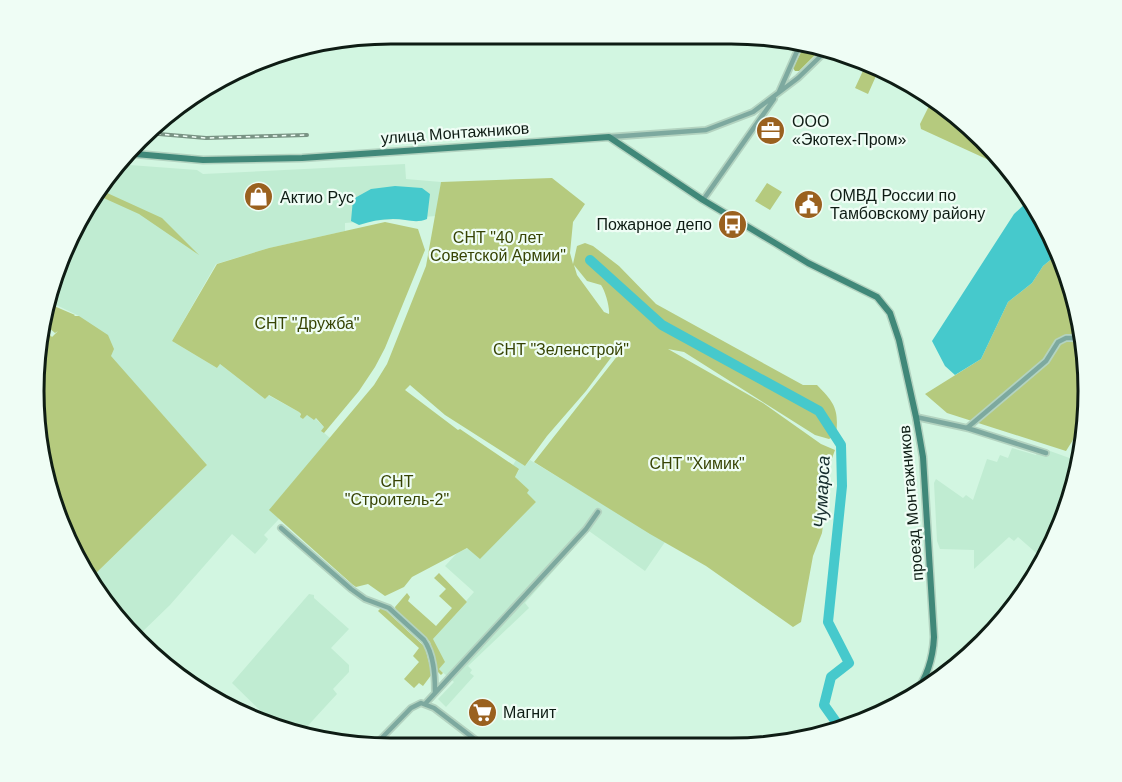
<svg xmlns="http://www.w3.org/2000/svg" width="1122" height="782" viewBox="0 0 1122 782" font-family="Arial,sans-serif">
	<style>
		.built { fill: #c0ecd2 }
		.green { fill: #b5ca7e; fill-rule: evenodd }
		.forest { fill: #a7bd6b }
		.water { fill: #46c9cc }
		.lines { fill: none; stroke-linecap: round; stroke-linejoin: round }
		.river { stroke: #46c9cc; stroke-width: 10 }
		.minor-casing { stroke: #b3d3c0; stroke-width: 8 }
		.secondary-casing { stroke: #b3d3c0; stroke-width: 9 }
		.minor { stroke: #7da99f; stroke-width: 4.5 }
		.secondary { stroke: #408879; stroke-width: 6 }
		.rail-casing { stroke: #799384; stroke-width: 4 }
		.rail { stroke: #effdf5; stroke-width: 1.5; stroke-dasharray: 4.5; stroke-linecap: butt }
		.labels { text-anchor: middle; dominant-baseline: central; stroke-width: 4.5; stroke-linejoin: round; paint-order: stroke }
		.poi-label { font-size: 16px; fill: #0e1c14; stroke: #effdf5; text-anchor: start }
		.street-label { font-size: 16px; fill: #0e1c14; stroke: #effdf5 }
		.park-label { font-size: 16px; fill: #374404; stroke: #effdf5 }
		.water-label { font-size: 18px; font-style: italic; fill: #172e2e; stroke: #effdf5 }
		.rim { fill: none; stroke: #0e1c14; stroke-width: 3 }
	</style>
	<rect width="100%" height="100%" fill="#d2f6e1"/>
	<path class="built" d="M116,164L197,170L203,174L405,164L406,179L441,182L436,216L345,223V231L269,248L216,264L172,341L217,368L220,364L265,399L268,395L299,412L303,419L307,415L315,418L324,427L322,431L330,438L270,510L279,519L264,535L268,539L265,543L255,554L232,534L170,605L139,635L141,638L136,642L91,578L207,465L110,356L79,316L48,301L60,254L98,193L104,195L106,181Z
		M1039,447L1075,460L1062,528L1042,558L1018,537L1014,541L1009,537L974,569V550L940,549L937,541L934,483L936,479L963,498L966,495L973,500L987,459L997,462L1000,455L1008,458L1012,448L1036,455Z
		M516,460L525,466L530,460L665,542L645,571L589,531L525,603L529,608L468,666L472,670L470,673L474,676L446,707L438,699L454,682L439,669L433,639L467,602L466,601L474,592L445,566L457,553L468,548L480,558L536,502L526,493L528,490L515,477L519,470L513,465Z
		M309,594L314,595V598L349,629L331,648L349,665V672L333,689L337,694L303,731L276,726L232,683Z"/>
	<path class="green" d="M867,62L880,67L868,94L855,88Z
		M932,100L984,138L1004,167L921,129L920,124Z
		M552,178L585,204L573,222L570,253L573,264L577,246L585,243L593,246L619,266L656,304L803,385H817C835,403 839,410 836,435L829,439L815,435L684,352L668,349L763,403L821,444L835,450L823,483L828,487L822,533L813,556L801,622L793,627L706,566L650,534L534,462L622,350L619,347L586,391L547,436L525,466L445,415L410,385L405,390L458,430L460,429L519,469L515,477L529,490L527,493L536,502L480,559L467,548L412,577L404,587L385,596L368,584L356,587L353,585L269,510L374,385L387,364L426,266L441,182ZM574,265L587,281L601,285C605,290 610,308 609,314L604,312L577,275Z
		M767,183L782,192L770,210L755,201Z
		M105,192L162,218L199,255L139,214L97,195L98,193L104,195Z
		M385,222L418,229L425,250L385,348L375,367L359,391L324,433L321,431L324,427L316,418L314,420L307,415L303,419L300,417L301,414L299,412L269,395L265,399L220,364L217,368L172,341L217,264L269,248Z
		M1060,252L1089,391L1083,424L1066,451L947,413L925,394L981,359L1008,302L1032,283L1043,266Z
		M47,303L75,315L74,316H79L108,335L114,349L111,356L207,465L91,578L70,550L40,461L36,345L48,333L52,337L58,331L55,333L42,322Z
		M439,573L467,602L433,639L445,662L439,669L443,673L441,675L438,672L430,642L396,611L395,607L407,593L410,597L408,601L436,626L452,608L439,596L446,589L434,578Z
		M382,607L425,647L432,674L423,686L419,683L414,688L404,679L419,662L413,656L419,648L378,611Z"/>
	<path class="forest" d="M806,42L823,47L799,71H795L793,68Z"/>
	<path class="water" d="M395,186L422,188L430,194L427,219C416,224 406,219 393,219C381,219 371,221 359,225L351,221L353,199L371,189Z
		M1027,202L1060,252L1043,266L1032,283L1008,302L981,359L955,375L945,366L932,341L1014,214Z"/>
	<g class="lines">
		<path class="river" d="M590,260L662,325L819,411L841,445L842,486L828,622L849,663L831,677L824,705L841,729"/>
		<defs>
			<path id="minor" d="M779,92L802,40
				M609,137L706,130L753,112L798,78L828,49
				M703,200L774,99
				M916,417L967,428L1046,453
				M967,428L1046,361L1058,342L1066,338H1078
				M281,528L351,589L365,599L389,608L424,640C434,654 435,675 435,692
				M425,704L586,529L598,512
				M374,746L411,708L421,703L434,708L485,747"/>
			<path id="secondary" d="M124,153L203,160L302,158L609,137L703,200L775,243L808,263L877,297L890,313L899,340L916,417L923,457L934,637C933,658 927,678 914,695"/>
		</defs>
		<use href="#minor" class="minor-casing"/>
		<use href="#secondary" class="secondary-casing"/>
		<use href="#minor" class="minor"/>
		<use href="#secondary" class="secondary"/>
		<defs>
			<path id="rail" d="M169,114L203,97L223,79
				M147,133L206,138L307,135"/>
		</defs>
		<use href="#rail" class="rail-casing"/>
		<use href="#rail" class="rail"/>
	</g>
	<defs>
		<symbol id="office-disc" viewBox="-11 -11 22 22"><circle r="9.5" fill="#9a611f" stroke="#effdf5"/><path d="M-6-3h4V-5.5h4V-3h4V5H-6ZM-1-4.5V-3h2v-1.5ZM-6 0V1H6V0Z" fill="#fff"/></symbol>
		<symbol id="shop-disc" viewBox="-11 -11 22 22"><circle r="9.5" fill="#9a611f" stroke="#effdf5"/><path d="M-5-2.5h2.3a2.7 3.5 0 0 1 5.4 0H5L5.5 6h-11ZM-1.5-2.5h3a1.5 2.3 0 0 0-3 0Z" fill="#fff"/></symbol>
		<symbol id="civic-disc" viewBox="-11 -11 22 22"><circle r="9.5" fill="#9a611f" stroke="#effdf5"/><path d="M-.6-6.5H3V-4.5H.6V-3L4-1V1h2V6H-6V1h2V-1L-.6-3ZM-1.2 2.5V6h2.4V2.5Z" fill="#fff"/></symbol>
		<symbol id="bus-disc" viewBox="-11 -11 22 22"><circle r="9.5" fill="#9a611f" stroke="#effdf5"/><path d="M-5-6H5V4H4V6H2V4H-2V6H-4V4H-5ZM-3.5-4V0h7V-4ZM-3.5 1.2v1.5H-2V1.2ZM2 1.2v1.5H3.5V1.2Z" fill="#fff"/></symbol>
		<symbol id="supermarket-disc" viewBox="-11 -11 22 22"><circle r="9.5" fill="#9a611f" stroke="#effdf5"/><path d="M-6-5.5h2.5l.6 2H6L4.5 2H-2.5L-4.4-4H-6ZM-1.5 3.2a1.3 1.3 0 1 0 .1 0ZM3 3.2a1.3 1.3 0 1 0 .1 0Z" fill="#fff"/></symbol>
	</defs>
	<g fill-rule="evenodd">
		<use href="#office-disc" x="754" y="114" width="33" height="33"/>
		<use href="#shop-disc" x="242" y="180" width="33" height="33"/>
		<use href="#civic-disc" x="792" y="188" width="33" height="33"/>
		<use href="#bus-disc" x="716" y="208" width="33" height="33"/>
		<use href="#supermarket-disc" x="466" y="696" width="33" height="33"/>
	</g>
	<g class="labels">
		<g class="poi-label">
			<text x="792" y="121">ООО<tspan x="792" dy="18">«Экотех-Пром»</tspan></text>
			<text x="830" y="195">ОМВД России по<tspan x="830" dy="18">Тамбовскому району</tspan></text>
			<text x="280" y="197">Актио Рус</text>
			<text x="712" y="224" text-anchor="end">Пожарное депо</text>
			<text x="503" y="712">Магнит</text>
		</g>
		<g class="street-label">
			<text transform="translate(455 133) rotate(-4)">улица Монтажников</text>
			<text transform="translate(911 503) rotate(-95)">проезд Монтажников</text>
		</g>
		<g class="park-label">
			<text x="498" y="237">СНТ "40 лет<tspan x="498" dy="18">Советской Армии"</tspan></text>
			<text x="307" y="323">СНТ "Дружба"</text>
			<text x="561" y="349">СНТ "Зеленстрой"</text>
			<text x="697" y="463">СНТ "Химик"</text>
			<text x="397" y="481">СНТ<tspan x="397" dy="18">"Строитель-2"</tspan></text>
		</g>
		<g class="water-label">
			<text transform="translate(822 492) rotate(-87)">Чумарса</text>
		</g>
	</g>
	<path d="M0 0H1122V782H0ZM391 44H731A347 347 0 0 1 1078 391V391A347 347 0 0 1 731 738H391A347 347 0 0 1 44 391V391A347 347 0 0 1 391 44Z" fill="#effdf5" fill-rule="evenodd"/>
	<path class="rim" d="M391 44H731A347 347 0 0 1 1078 391V391A347 347 0 0 1 731 738H391A347 347 0 0 1 44 391V391A347 347 0 0 1 391 44Z"/>
</svg>
